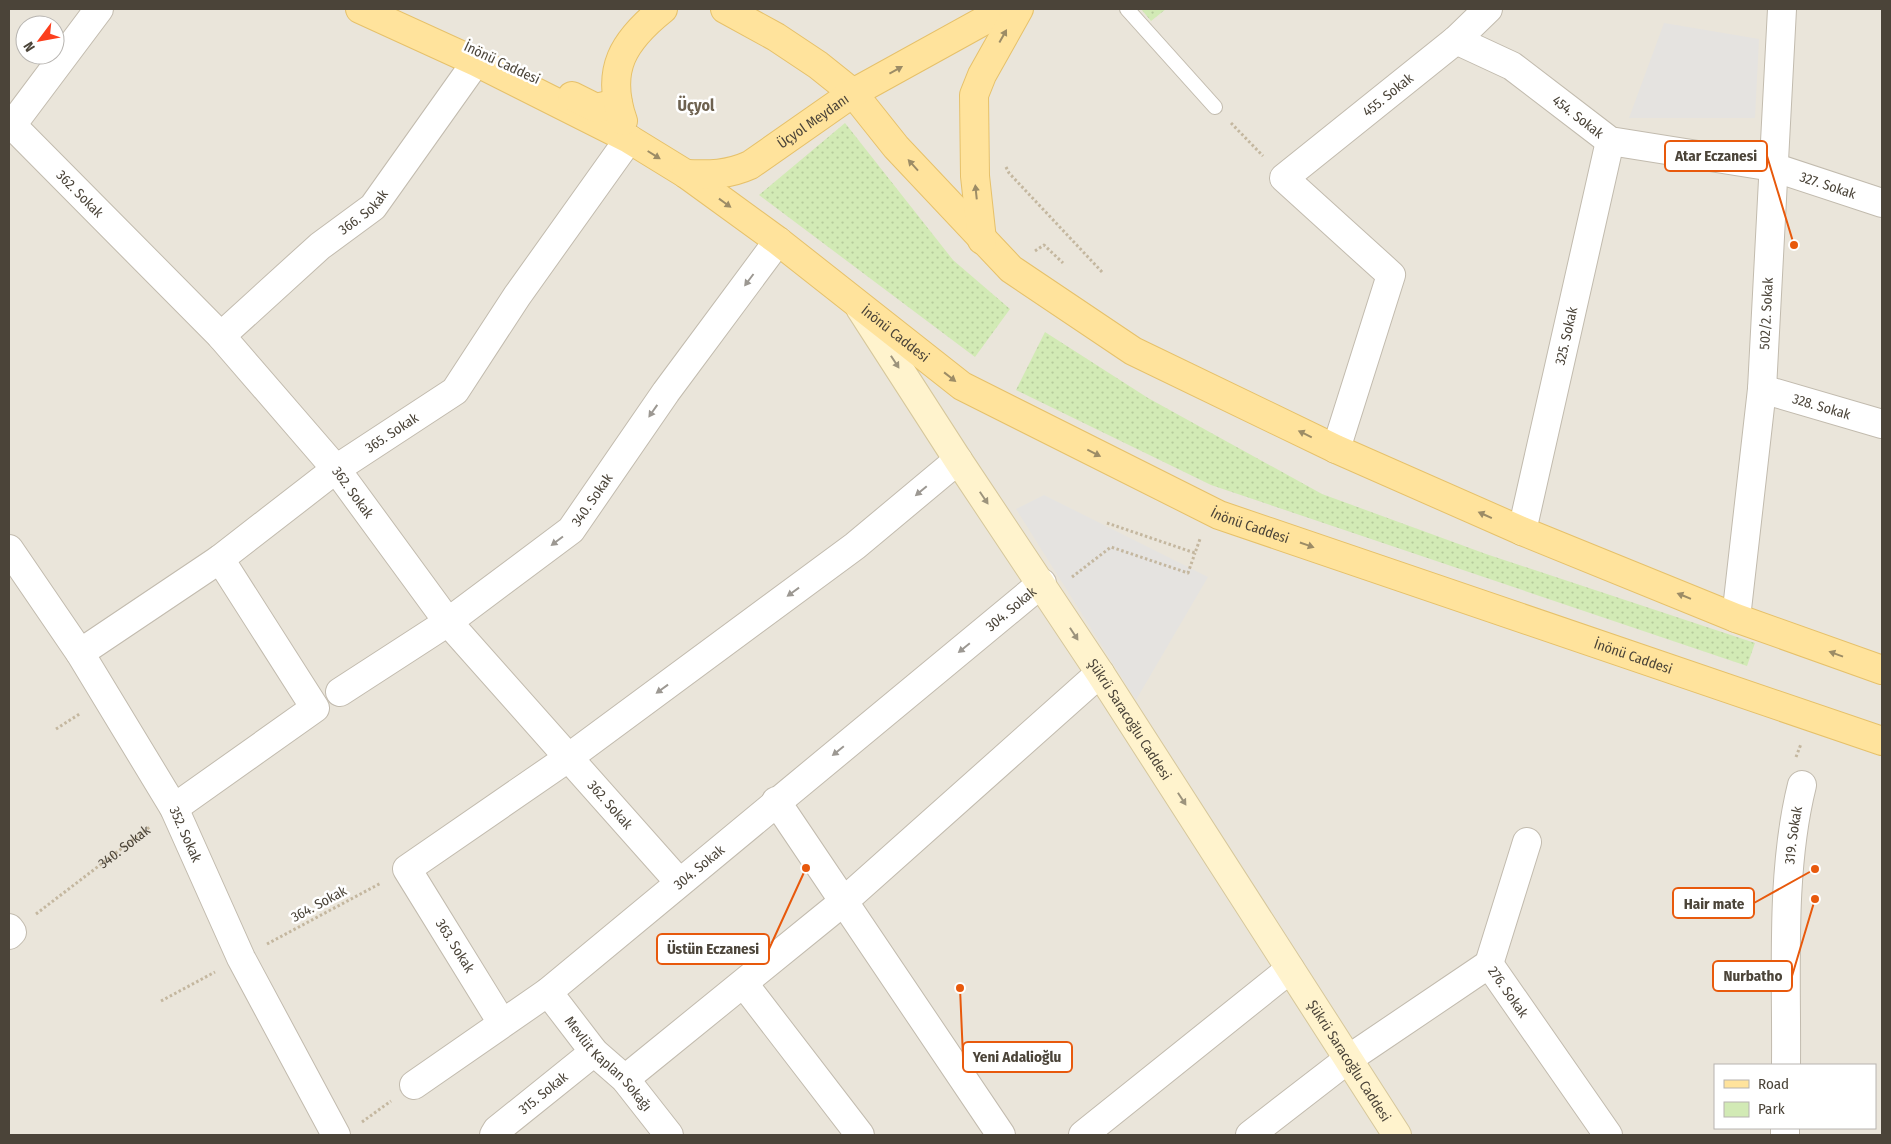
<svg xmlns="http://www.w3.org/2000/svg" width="1891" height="1144" viewBox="0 0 1891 1144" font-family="'Fira Sans Condensed',sans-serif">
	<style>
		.residential { fill: #eae5da; fill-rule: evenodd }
		.green { fill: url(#green-dots) }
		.parking { fill: #e5e3e0 }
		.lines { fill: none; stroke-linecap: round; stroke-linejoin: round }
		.lane-casing { stroke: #c2bbae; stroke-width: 16 }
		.street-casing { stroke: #c2bbae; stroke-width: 30 }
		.secondary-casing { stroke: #d6c79b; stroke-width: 30 }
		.primary-casing { stroke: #e6c16a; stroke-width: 30 }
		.path { stroke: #c4b79f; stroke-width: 3; stroke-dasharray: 2.5 2.5; stroke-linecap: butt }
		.lane { stroke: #fff; stroke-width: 14 }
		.street { stroke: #fff; stroke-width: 28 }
		.secondary { stroke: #fff3cd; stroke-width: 28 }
		.primary { stroke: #ffe39c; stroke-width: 28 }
		.oneway { fill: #9c8c66 }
		.oneway2 { fill: #9c9892 }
		.oneway3 { fill: #9c937c }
		.labels { text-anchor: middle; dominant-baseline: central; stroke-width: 5; stroke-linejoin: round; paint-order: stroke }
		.street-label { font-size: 14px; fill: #4b4439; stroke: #fff }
		.quarter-label { font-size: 16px; font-weight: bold; fill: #6e6250; stroke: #fff }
		.leader { fill: none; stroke: #e8590c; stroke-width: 2 }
		.callout-dot { fill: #e8590c; stroke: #fff; stroke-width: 2 }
		.callout { fill: #fff; stroke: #e8590c; stroke-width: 2 }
		.callout-label { font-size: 15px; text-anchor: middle; font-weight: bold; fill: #4b4439 }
	</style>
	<defs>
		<pattern id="green-dots" width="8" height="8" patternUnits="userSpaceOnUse" patternTransform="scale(1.25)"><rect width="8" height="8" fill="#d2eab5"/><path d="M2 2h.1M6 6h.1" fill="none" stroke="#b6ca9c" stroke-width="1.8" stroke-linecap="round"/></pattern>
	</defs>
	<rect width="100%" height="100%" fill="#f6f3ec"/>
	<path class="residential" d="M9,9H1882V1135H9ZM25,25H55V55H25ZM1715,1065H1875V1128H1715Z"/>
	<path class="green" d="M1141,9H1166L1151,21Z
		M845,123L953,260L1010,309L975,357L759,195Z
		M1045,332L1148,398L1322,494L1486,554L1755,643L1747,666L1211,485L1016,390Z"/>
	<path class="parking" d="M1664,23L1759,39L1755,118H1629Z
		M1044,495L1208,577L1136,700L1016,509Z"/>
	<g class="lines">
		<defs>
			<path id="lane" d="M1127,9L1215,107"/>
			<g id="street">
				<path id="s2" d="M1456,40L1512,66L1610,141L1773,167L1882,203"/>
				<path id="s3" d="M9,122L221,336L336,469L448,622L679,882"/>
				<path d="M9,129L99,9"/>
				<path id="s4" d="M221,336L320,246L373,207L476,62"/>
				<path id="s5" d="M1762,389L1882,424"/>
				<path id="s6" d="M1336,449L1391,275L1284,178L1456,40L1488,9"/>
				<path id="s7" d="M1522,531L1610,141"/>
				<path id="s8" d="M9,549L80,653L174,808L241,958L336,1135"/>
				<path id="s9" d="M1736,618L1762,389L1782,9"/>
				<path id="s10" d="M80,653L220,559L336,469L455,391L517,296L629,139"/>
				<path id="s11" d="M340,692L448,622L571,530L666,392L778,241"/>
				<path d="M776,801L1001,1135"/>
				<path d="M174,808L315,708L220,559"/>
				<path d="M9,928L12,932L9,935"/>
				<path d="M1489,964L1527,842"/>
				<path d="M744,984L860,1135"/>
				<path id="s12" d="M548,992L594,1052L625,1079L669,1135"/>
				<path d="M502,1023L407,869L568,758L855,546L958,460"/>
				<path id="s13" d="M1786,1065C1787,975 1780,873 1802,785"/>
				<path d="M625,1079L843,902L1100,673"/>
				<path id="s14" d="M414,1085L548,992L1042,583"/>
				<path id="s15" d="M494,1135L497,1130L594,1052"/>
				<path d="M1083,1135L1290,969"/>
				<path id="s16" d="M1250,1135L1347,1060L1489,964L1608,1135"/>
				<path d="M1785,1135V1128"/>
			</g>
			<g id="secondary">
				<path id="s17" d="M860,308L958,460L1100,673L1397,1135"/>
			</g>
			<g id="primary">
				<path id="s18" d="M360,9L476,62L629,139L686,174L778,241L962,386L1219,515L1882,741"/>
				<path d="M725,9L776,37L818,65L853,93L896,147L1011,269L1133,351L1336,449L1522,531L1736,618L1882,670"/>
				<path d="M572,96L596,108L618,103"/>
				<path d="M623,121C605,70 623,41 663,9"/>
				<path id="s19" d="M686,174C709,175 728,175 750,165L853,93L1005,9"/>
				<path d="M982,240L975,176L974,95L982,75L1019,9"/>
			</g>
		</defs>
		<use href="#lane" class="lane-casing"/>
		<use href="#street" class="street-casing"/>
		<use href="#secondary" class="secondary-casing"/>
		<use href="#primary" class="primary-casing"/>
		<g class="path">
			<path d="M1231,123L1263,156"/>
			<path d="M1006,167L1009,173L1103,273"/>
			<path d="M1035,251L1044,245L1063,263"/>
			<path d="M1107,523L1195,553L1200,539"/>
			<path d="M1072,577L1111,547L1188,573L1195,553"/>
			<path d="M56,729L81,713"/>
			<path d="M1796,757L1801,744"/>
			<path id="s1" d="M36,914L151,826"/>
			<path d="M267,944L381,883"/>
			<path d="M161,1001L215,972"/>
			<path d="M362,1122L391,1101"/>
		</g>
		<use href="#lane" class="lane"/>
		<use href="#street" class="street"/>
		<use href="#secondary" class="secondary"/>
		<use href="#primary" class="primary"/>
	</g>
	<defs><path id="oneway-solid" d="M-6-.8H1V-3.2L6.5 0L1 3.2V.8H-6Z" transform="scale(1.25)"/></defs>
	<g class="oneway">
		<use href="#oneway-solid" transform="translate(1003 36) rotate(-61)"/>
		<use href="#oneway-solid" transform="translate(896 70) rotate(-29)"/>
		<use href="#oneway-solid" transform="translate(654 155) rotate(32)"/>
		<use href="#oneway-solid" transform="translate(913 165) rotate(-132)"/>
		<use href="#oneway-solid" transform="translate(976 192) rotate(-96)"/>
		<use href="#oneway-solid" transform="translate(725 203) rotate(36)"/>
		<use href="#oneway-solid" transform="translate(950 377) rotate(38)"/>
		<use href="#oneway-solid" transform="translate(1305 434) rotate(-154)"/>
		<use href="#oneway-solid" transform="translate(1094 453) rotate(27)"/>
		<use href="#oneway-solid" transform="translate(1485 515) rotate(-156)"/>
		<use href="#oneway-solid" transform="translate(1307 545) rotate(19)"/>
		<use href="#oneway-solid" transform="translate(1684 596) rotate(-158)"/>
		<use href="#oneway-solid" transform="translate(1836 654) rotate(-160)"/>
	</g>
	<g class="oneway2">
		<use href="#oneway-solid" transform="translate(749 280) rotate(127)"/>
		<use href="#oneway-solid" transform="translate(653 411) rotate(125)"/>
		<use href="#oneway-solid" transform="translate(921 491) rotate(140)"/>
		<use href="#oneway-solid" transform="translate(557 541) rotate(143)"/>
		<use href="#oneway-solid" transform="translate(793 592) rotate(144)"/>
		<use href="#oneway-solid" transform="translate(964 648) rotate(141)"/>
		<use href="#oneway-solid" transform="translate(662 689) rotate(144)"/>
		<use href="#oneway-solid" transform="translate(838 751) rotate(141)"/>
	</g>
	<g class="oneway3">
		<use href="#oneway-solid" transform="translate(895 362) rotate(57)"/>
		<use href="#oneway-solid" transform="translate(984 498) rotate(56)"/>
		<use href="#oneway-solid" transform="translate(1074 634) rotate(57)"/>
		<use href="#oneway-solid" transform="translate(1182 799) rotate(57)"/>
	</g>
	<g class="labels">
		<g class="street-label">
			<text transform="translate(502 63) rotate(25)">İnönü Caddesi</text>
			<text stroke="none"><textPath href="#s6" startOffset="460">455. Sokak</textPath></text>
			<text stroke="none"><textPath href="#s2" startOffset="145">454. Sokak</textPath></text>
			<text stroke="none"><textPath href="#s19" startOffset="142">Üçyol Meydanı</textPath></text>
			<text stroke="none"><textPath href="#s2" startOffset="408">327. Sokak</textPath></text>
			<text stroke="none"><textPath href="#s3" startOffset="101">362. Sokak</textPath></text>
			<text stroke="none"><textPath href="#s4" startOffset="189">366. Sokak</textPath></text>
			<text stroke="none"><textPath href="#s9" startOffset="306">502/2. Sokak</textPath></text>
			<text stroke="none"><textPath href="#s18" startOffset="629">İnönü Caddesi</textPath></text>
			<text stroke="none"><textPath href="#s7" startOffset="200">325. Sokak</textPath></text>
			<text stroke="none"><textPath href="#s5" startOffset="62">328. Sokak</textPath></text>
			<text stroke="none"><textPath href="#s10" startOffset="382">365. Sokak</textPath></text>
			<text stroke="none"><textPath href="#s3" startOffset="506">362. Sokak</textPath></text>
			<text stroke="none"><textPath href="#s11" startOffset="319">340. Sokak</textPath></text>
			<text stroke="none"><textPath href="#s18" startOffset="1034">İnönü Caddesi</textPath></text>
			<text stroke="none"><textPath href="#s14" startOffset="764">304. Sokak</textPath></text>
			<text stroke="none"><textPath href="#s18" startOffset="1439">İnönü Caddesi</textPath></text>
			<text stroke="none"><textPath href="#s17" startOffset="492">Şükrü Saracoğlu Caddesi</textPath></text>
			<text stroke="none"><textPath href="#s3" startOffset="911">362. Sokak</textPath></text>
			<text stroke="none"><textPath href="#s8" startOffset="336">352. Sokak</textPath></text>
			<text stroke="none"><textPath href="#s13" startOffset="230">319. Sokak</textPath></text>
			<text stroke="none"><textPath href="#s1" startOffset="111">340. Sokak</textPath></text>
			<text stroke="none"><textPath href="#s14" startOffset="359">304. Sokak</textPath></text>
			<text transform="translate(319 904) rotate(-28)">364. Sokak</text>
			<text transform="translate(455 946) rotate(58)">363. Sokak</text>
			<text stroke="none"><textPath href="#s16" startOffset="328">276. Sokak</textPath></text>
			<text stroke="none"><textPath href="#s17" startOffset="898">Şükrü Saracoğlu Caddesi</textPath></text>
			<text stroke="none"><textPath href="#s12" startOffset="94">Mevlüt Kaplan Sokağı</textPath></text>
			<text stroke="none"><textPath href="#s15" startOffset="65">315. Sokak</textPath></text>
		</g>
		<g class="quarter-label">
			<text x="696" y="105">Üçyol</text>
		</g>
	</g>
	<path class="leader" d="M1794 245L1767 156M1815 869L1754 903M806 868L769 949M1815 899L1792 976M960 988L963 1057"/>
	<g class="callout-dot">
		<circle cx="1794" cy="245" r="5"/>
		<circle cx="1815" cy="869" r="5"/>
		<circle cx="806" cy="868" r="5"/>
		<circle cx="1815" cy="899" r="5"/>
		<circle cx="960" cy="988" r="5"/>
	</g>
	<g class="callout">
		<rect x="1665" y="141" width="102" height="30" rx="5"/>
		<rect x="1673" y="888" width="81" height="30" rx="5"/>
		<rect x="657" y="934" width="112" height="30" rx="5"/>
		<rect x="1713" y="961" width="79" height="30" rx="5"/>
		<rect x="963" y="1042" width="109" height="30" rx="5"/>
	</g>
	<g class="callout-label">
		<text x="1716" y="161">Atar Eczanesi</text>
		<text x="1714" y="909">Hair mate</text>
		<text x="713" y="954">Üstün Eczanesi</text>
		<text x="1753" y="981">Nurbatho</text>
		<text x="1017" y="1062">Yeni Adalioğlu</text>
	</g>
	<rect width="1891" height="1144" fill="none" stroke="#4b4439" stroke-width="20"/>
	<rect x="1714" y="1064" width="162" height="65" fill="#ffffff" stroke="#b7b4b0"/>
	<rect x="1724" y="1080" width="25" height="8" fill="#ffe39c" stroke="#b7b4b0"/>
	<text x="1758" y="1089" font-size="15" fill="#4b4439">Road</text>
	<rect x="1724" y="1102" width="25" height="15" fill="#d2eab5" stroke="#b7b4b0"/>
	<text x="1758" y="1114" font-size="15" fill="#4b4439">Park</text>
	<g transform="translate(40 40) rotate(238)"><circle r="24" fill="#ffffff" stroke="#b7b4b0"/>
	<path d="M0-4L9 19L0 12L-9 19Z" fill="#fc3f1d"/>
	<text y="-8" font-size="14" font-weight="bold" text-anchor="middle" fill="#4b4439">N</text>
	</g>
</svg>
